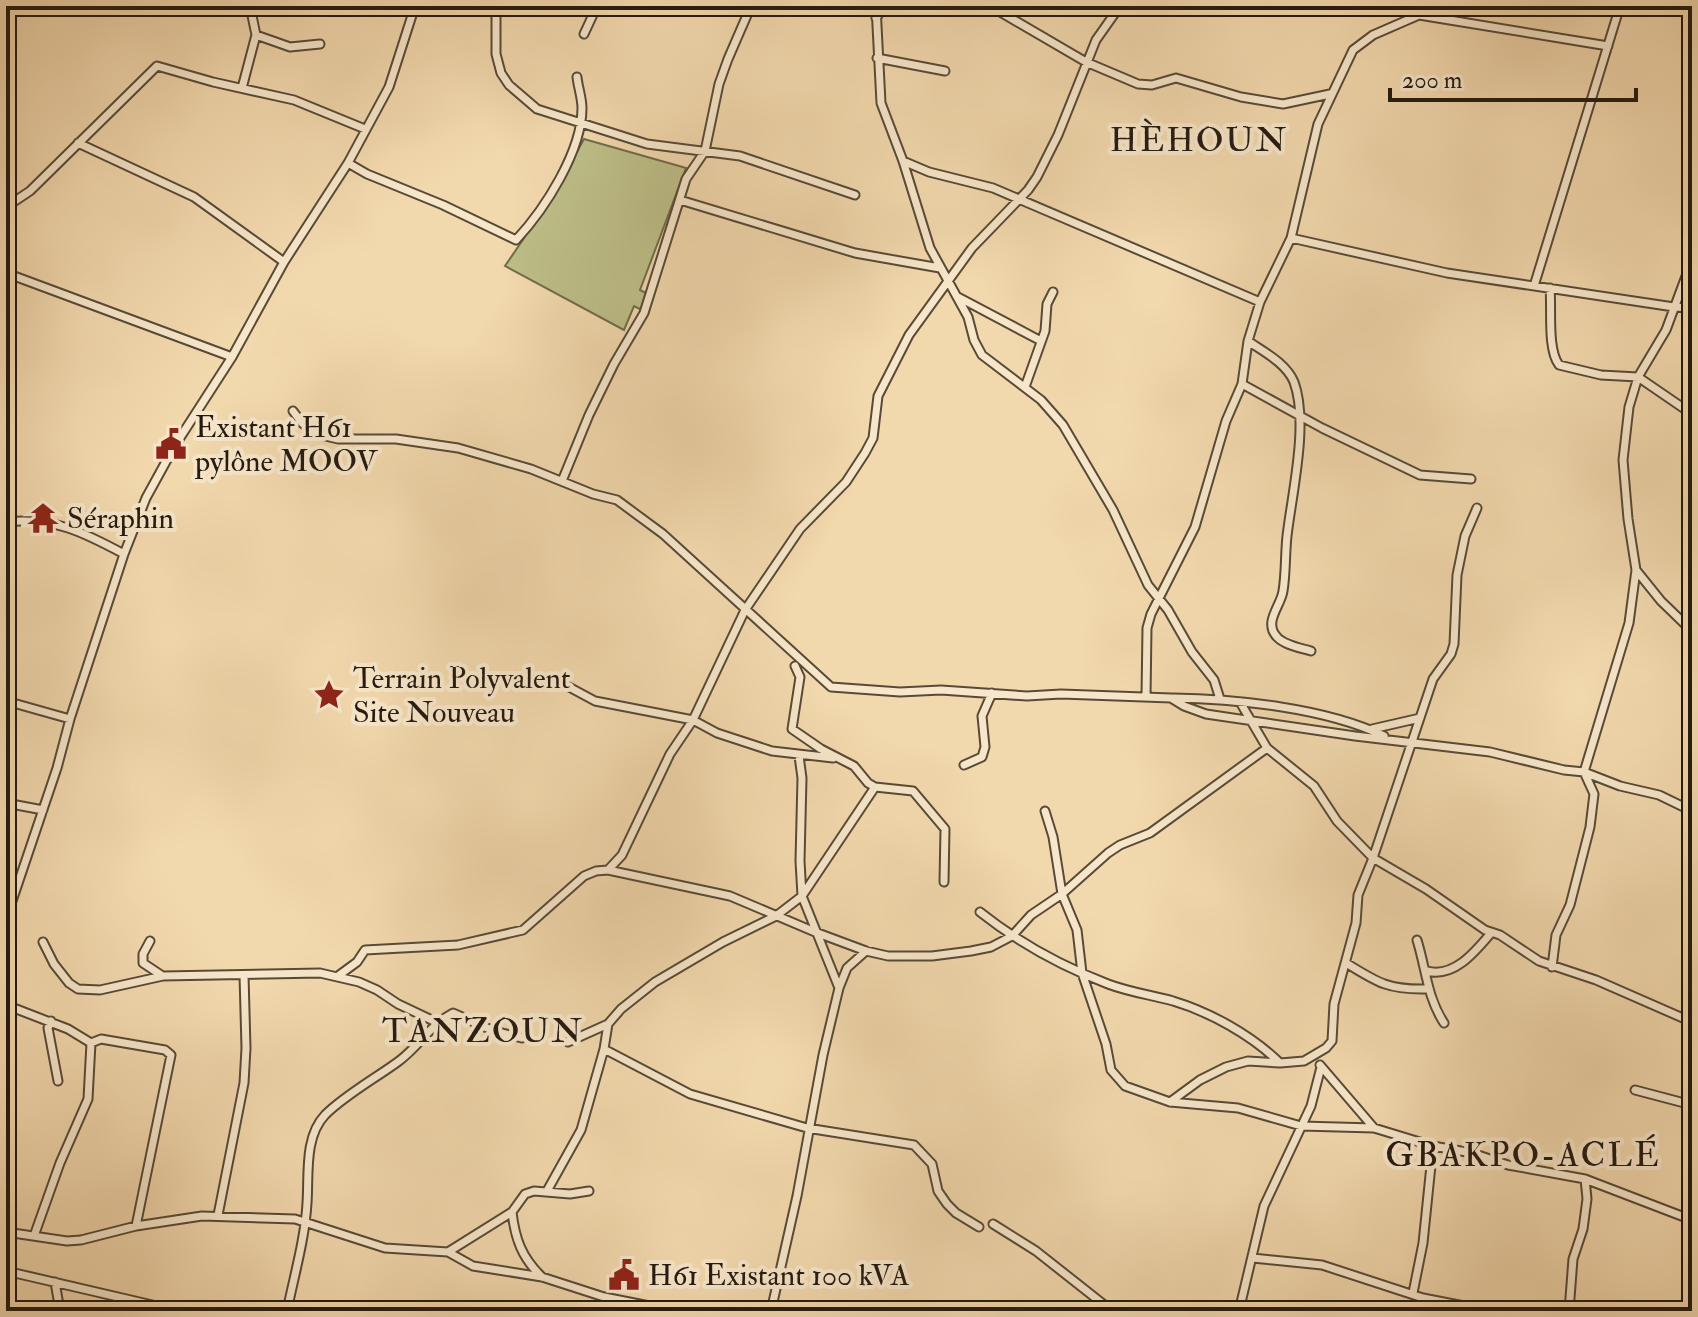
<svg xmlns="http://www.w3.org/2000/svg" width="1698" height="1317" viewBox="0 0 1698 1317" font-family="'IM FELL Double Pica',serif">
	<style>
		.green { fill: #bdbe88; stroke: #716c4c; stroke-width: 2 }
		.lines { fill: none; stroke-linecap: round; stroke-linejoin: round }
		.street-casing { stroke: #584a37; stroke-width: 11 }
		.street { stroke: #f7e6ca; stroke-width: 7 }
		.labels { text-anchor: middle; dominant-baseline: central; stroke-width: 8; stroke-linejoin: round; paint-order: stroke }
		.poi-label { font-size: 30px; fill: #251a10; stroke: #f7e6ca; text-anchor: start }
		.quarter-label { font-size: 34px; letter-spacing: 2px; fill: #251a10; stroke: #f7e6ca }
	</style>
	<rect width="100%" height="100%" fill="#f2d8ad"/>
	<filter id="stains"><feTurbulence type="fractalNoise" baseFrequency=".0025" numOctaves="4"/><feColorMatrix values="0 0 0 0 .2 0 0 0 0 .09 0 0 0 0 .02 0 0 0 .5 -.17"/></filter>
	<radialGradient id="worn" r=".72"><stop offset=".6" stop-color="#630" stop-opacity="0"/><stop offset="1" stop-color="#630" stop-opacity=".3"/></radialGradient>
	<path class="green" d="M584,139L686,168L640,290L648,294L642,310L634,306L624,330L505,266L554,194Z"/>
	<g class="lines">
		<defs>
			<path id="street" d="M496,6V54L501,73L509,85L537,109L647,144L740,156L855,195
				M876,6L881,103L903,161L930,248L968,317L974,340L982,355L1041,400L1063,425L1113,510L1148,585L1168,610L1192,652L1214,680L1220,699
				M990,6L1086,62L1138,84L1152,85L1176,78L1241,97L1283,104L1330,94
				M876,18L885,6
				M584,34L597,6
				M256,35L290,47L320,44
				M877,58L945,71
				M242,88L256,35L250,6
				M78,143L194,197L284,262
				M903,161L929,172L993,188L1260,302
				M348,163L367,174L443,205L516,240C545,209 582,151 582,108C582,98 578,87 577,77
				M680,200L855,253L940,268
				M6,207L30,191L157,66L213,82L294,100L365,129
				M1291,238L1447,273L1674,307L1692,308
				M6,273L232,357
				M1534,286L1620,6
				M1550,288C1552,309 1547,349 1559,365L1601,375L1638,377L1692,414
				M958,297L1041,341
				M1248,341C1264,352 1286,363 1294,382C1309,423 1292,493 1287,536C1285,554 1286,573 1283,591C1281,606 1263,622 1277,637C1284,645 1301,648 1311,651
				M1242,384L1322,428L1420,475L1471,479
				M1025,387L1045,331L1047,304L1053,292
				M293,411L302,423L317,434L338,439H396L458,448L531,469L593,494L617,500L663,534L831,687L900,692L941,690L1027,696L1061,694L1171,698L1184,706L1206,714L1355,736L1490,752L1564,770L1584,772L1620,786L1659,795L1692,811
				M562,481L589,415L614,364L644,313L686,179L705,151L719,84L728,59L751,6
				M6,522C54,517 83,532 124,554
				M1636,570L1661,601L1692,631
				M795,666L800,677L792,729L821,749L854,766L868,783L875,787L913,791L945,829L944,882
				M569,687L595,701L693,720L717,733L772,751L833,758
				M1146,697L1147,628L1151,614L1195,527L1226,421L1242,384L1248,341L1260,302L1291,238L1318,124L1353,50L1373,35L1419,15L1608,46
				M1173,698C1237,699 1326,708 1384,736
				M6,701L70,719
				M1240,702L1267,748L1314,786L1337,821L1373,858L1426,889L1485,930L1500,935L1539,961L1596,980L1692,1022
				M1372,729L1420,718
				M964,765L982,757L985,747L982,716L992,693
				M6,803L43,810
				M1045,811L1053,837L1062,894L1077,930L1082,973L1106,1044L1111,1070L1125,1086L1170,1102L1238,1108L1301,1126L1374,1128L1433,1146L1472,1153L1508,1165L1585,1179L1692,1220
				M608,870L622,855L670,754L693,720L745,610L800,529L846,482L865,453L873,438L878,396L909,335L972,248L1028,190L1037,177L1058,135L1096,40L1120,6
				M980,912C1019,943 1061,966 1108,984C1129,992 1151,995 1173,1001C1210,1012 1251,1035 1279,1062
				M6,919L57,768L70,719L124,554L146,498L174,447L232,357L284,262L348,163L389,87L415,6
				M1417,940C1426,969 1427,997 1444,1023
				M150,941L143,954V963L161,975
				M43,942L54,964L69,983L78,989L100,990L163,976L320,973L359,982L377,990L398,1004L436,1022
				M1346,963C1378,983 1389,990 1427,989
				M1552,967L1556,935L1570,905L1590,827L1594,794L1584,772L1629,623L1636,570L1628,519L1623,460L1629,407L1638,377L1666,330L1692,260
				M1427,971C1454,978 1475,952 1491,933
				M338,976L357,962L365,950L458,945L523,930L584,876L596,871L608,870L730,896L815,932L866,951L888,956H932L971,951L991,947L1012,936L1031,915L1062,894L1108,853L1120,845L1150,833L1267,748
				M839,988L847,968L866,951
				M6,1005L68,1029L91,1043L88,1099L60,1163L34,1236
				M51,1021L48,1028L58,1081
				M568,1042L608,1024
				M91,1043L101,1039L165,1050L171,1055L136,1226
				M604,1049L690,1094L807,1128L914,1145L932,1164L938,1191L947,1204L956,1213L979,1227
				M1320,1065L1374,1128
				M1635,1090L1692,1105
				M1170,1102L1200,1080L1226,1067L1248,1061L1280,1063L1304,1061L1326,1048L1332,1041L1334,1004L1356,923L1358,895L1373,858L1433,679L1451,654L1454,644L1457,575L1465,536L1477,508
				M547,1191L581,1130L604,1049L608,1024L621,1009L655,982L723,942L776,916L802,896L875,787
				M512,1212C515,1239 522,1258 542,1277
				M218,1215L244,1083L246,1048L244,975
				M993,1224L1036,1251L1112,1311
				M6,1232L67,1241L81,1240L136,1226L202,1216L295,1219L385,1248L448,1252L473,1266L542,1277L604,1297L675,1311
				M448,1252L512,1212L525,1194L534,1191L570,1194L589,1191
				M1253,1258L1322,1265L1423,1298L1490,1311
				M6,1271L161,1307L195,1311
				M55,1282L60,1311
				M1413,1293L1423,1243L1433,1146
				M287,1311C294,1276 305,1239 307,1203C309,1175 304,1137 325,1115C345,1095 376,1078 399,1061C420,1045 429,1026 453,1013L494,1031L522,1038
				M602,1311L604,1297
				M771,1311L797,1196L823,1055L839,988L802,896L800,861L802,778L799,756
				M1239,1311L1264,1206L1311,1106L1321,1067
				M1569,1311L1573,1259L1583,1229L1587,1199L1585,1179"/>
		</defs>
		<use href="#street" class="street-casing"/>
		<use href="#street" class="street"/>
	</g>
	<defs>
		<symbol id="civic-bare" viewBox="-9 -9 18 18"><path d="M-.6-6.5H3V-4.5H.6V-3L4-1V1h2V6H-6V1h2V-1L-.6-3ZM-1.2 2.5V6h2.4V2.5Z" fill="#8f2418" stroke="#f7e6ca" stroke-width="2.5" paint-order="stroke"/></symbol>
		<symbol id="temple-bare" viewBox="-9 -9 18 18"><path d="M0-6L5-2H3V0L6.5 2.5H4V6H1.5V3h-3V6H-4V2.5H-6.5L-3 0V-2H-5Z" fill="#8f2418" stroke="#f7e6ca" stroke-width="2.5" paint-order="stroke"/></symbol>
		<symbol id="sight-bare" viewBox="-9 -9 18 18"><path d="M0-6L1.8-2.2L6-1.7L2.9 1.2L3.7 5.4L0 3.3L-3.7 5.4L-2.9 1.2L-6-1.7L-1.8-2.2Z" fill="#8f2418" stroke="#f7e6ca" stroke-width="2.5" paint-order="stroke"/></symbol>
	</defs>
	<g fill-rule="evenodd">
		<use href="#civic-bare" x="149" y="422" width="44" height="44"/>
		<use href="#temple-bare" x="21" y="496" width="44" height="44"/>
		<use href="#sight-bare" x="307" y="673" width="44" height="44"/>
		<use href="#civic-bare" x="602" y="1253" width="44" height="44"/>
	</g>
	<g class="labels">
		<g class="poi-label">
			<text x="195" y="427">Existant H61<tspan x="195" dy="34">pylône MOOV</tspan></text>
			<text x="67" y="518">Séraphin</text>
			<text x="353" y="678">Terrain Polyvalent<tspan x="353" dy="34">Site Nouveau</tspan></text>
			<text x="648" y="1275">H61 Existant 100 kVA</text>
		</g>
		<g class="quarter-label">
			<text x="1199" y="140">HÈHOUN</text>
			<text x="483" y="1031">TANZOUN</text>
			<text x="1523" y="1155">GBAKPO-ACLÉ</text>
		</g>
	</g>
	<rect width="1698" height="1317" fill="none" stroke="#f2d8ad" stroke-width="32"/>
	<rect x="8" y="8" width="1682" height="1301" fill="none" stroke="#251a10" stroke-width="4"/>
	<rect x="16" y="16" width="1666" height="1285" fill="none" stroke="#251a10" stroke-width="2"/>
	<path d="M1390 88v12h246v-12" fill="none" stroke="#251a10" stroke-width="4"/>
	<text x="1402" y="88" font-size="24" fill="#251a10" stroke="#f7e6ca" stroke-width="6" paint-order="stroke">200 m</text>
	<rect width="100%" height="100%" filter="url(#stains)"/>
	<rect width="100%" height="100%" fill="url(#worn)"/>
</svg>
